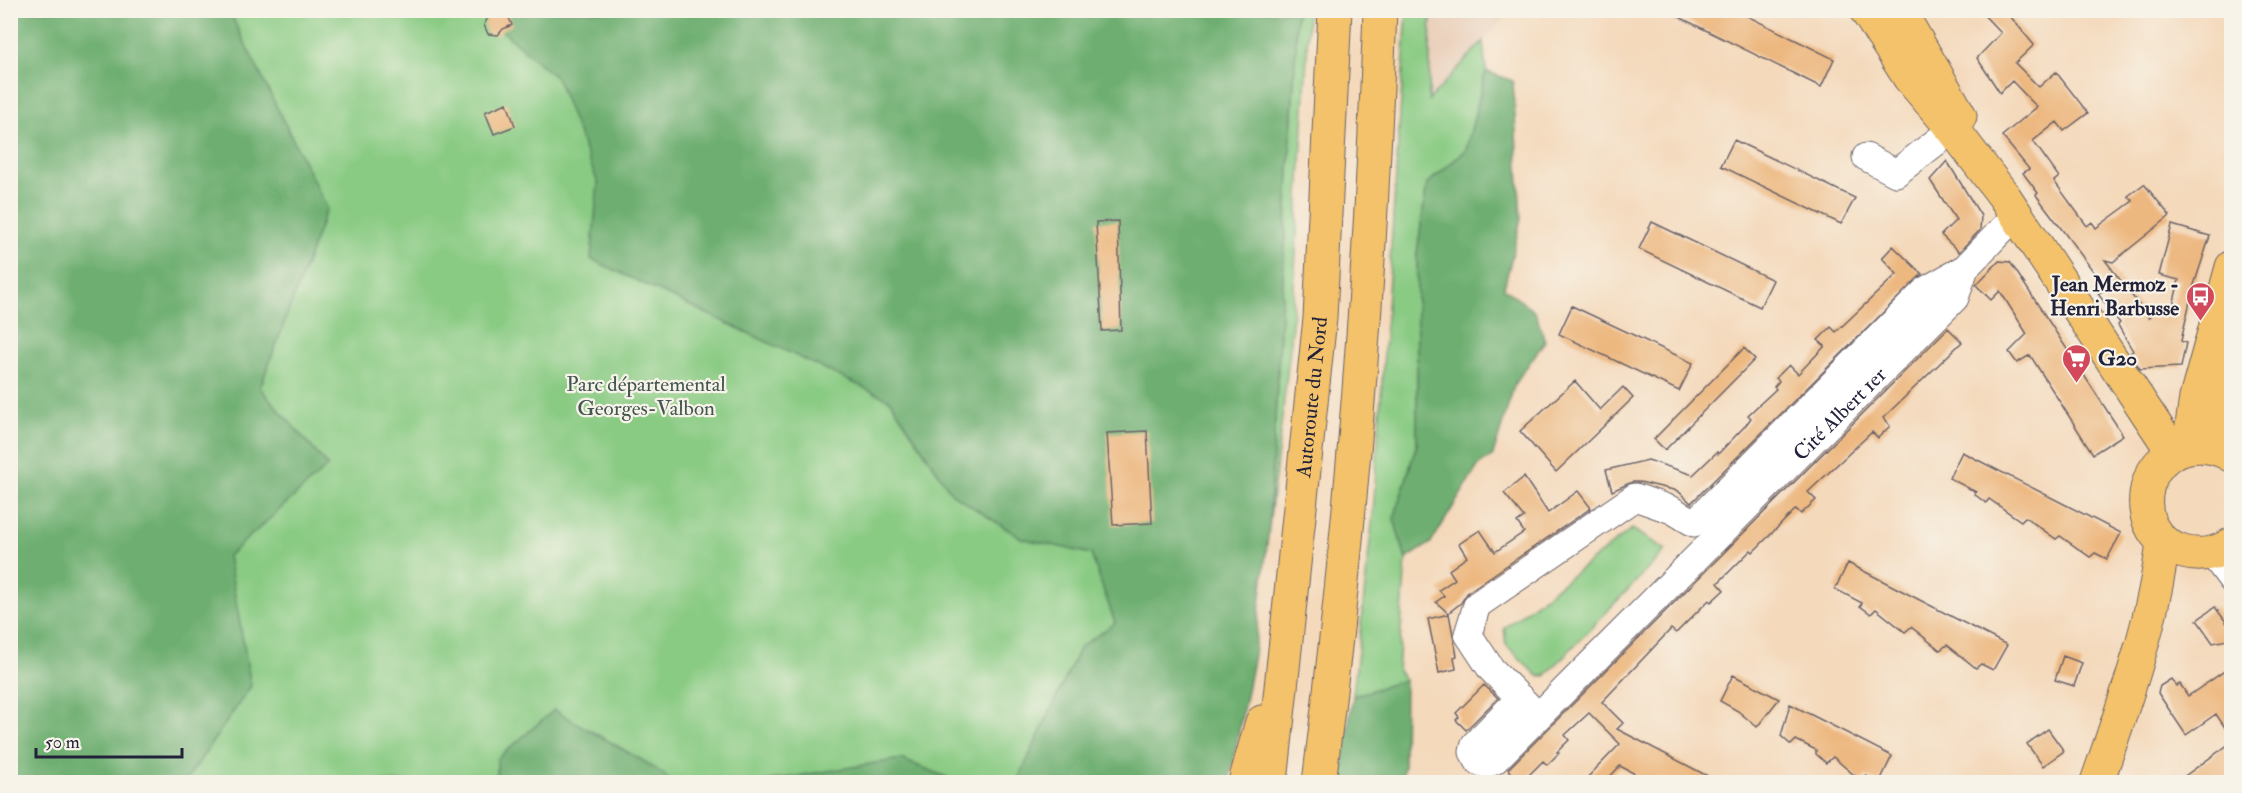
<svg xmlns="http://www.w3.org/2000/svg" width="2242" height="793" viewBox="0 0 2242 793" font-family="'IM FELL Double Pica',serif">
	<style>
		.built { fill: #e9ceb8 }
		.green { fill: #89cb83; stroke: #56765f; stroke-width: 1.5 }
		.forest { fill: #6eaf71; stroke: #486856; stroke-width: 1.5 }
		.building { fill: #edb880 }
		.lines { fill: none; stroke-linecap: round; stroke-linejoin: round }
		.minor-casing { stroke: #6c6268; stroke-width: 29 }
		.major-casing { stroke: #6c6268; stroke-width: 35 }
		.highway-casing { stroke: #6c6268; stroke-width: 35 }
		.minor { stroke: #fff; stroke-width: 27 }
		.major { stroke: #f3c26a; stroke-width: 33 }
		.highway { stroke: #f3c26a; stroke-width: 33 }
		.labels { text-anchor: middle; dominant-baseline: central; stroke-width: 4.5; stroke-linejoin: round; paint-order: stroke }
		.poi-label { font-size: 21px; font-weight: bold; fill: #22223b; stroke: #f7f3e8; text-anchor: end }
		.park-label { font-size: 21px; fill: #415551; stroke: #f7f3e8 }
		.street-label { font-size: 21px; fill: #22223b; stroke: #f7f3e8 }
	</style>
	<rect width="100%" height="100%" fill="#f7f3e8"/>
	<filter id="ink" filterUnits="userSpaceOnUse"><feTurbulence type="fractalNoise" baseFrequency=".0167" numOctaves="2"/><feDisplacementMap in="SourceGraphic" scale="12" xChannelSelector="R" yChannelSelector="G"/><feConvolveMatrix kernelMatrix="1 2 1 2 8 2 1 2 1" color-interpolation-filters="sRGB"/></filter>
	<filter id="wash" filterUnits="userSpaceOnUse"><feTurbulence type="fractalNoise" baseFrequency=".008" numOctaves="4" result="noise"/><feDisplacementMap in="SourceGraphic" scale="24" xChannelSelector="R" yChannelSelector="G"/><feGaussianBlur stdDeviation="1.35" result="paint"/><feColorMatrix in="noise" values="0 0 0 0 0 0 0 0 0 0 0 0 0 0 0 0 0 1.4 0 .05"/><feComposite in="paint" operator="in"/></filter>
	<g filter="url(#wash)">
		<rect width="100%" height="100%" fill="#f4d9bb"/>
		<path class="built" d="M1431,11H1511L1428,101Z"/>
		<path class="green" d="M10,11H1281L1219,782H11Z
			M1296,11H1308L1307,55L1291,340L1269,528L1296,44Z
			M1407,11H1431L1429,100L1483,41L1486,71L1466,150L1427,184L1417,254V444L1394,519L1406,559L1398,671L1405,680L1353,696L1373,514Z
			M1632,529L1666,550L1545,676H1538L1506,645L1504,628Z"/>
		<path class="forest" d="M10,11H229L327,208L260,388L328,466L228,556L251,686L185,782H11Z
			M480,11H1296V44L1269,528L1254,655L1229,782H1017L1080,647L1115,623L1091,554L1021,538L952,494L890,400L591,259L598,183L557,79Z
			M1486,71L1513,81L1521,219L1504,288L1535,312L1545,341L1515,383L1493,455L1478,466L1431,543L1406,559L1394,519L1417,444V254L1427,184L1466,150Z
			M1405,680L1404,767L1401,782H1340L1353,696Z
			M554,710L645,762L675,782H497V759Z
			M901,759L959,782H766L767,781Z"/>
		<g id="blocks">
			<path class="building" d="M492,10H506L512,25L503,29L498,35L488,34L484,25Z
				M1665,10H1735L1834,59L1821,87Z
				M1979,10H2005L2034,45L2015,63L2039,87L2056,72L2088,113L2064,131L2057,122L2033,141L2059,177L2054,181L2087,226L2092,222L2096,228L2133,201L2128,196L2144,184L2170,216L2113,262L2105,260L2149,318L2159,307L2172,310L2179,280L2159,275L2172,225L2210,236L2193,288L2181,341L2186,343L2181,367L2140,369L2130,353L2133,351L2118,325L2120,323L2098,294L2106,288L2036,195L2038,193L2023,173L2029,169L2002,136L2037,107L2012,81L2000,93L1977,58L2001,33Z
				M507,103L515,126L494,134L485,112Z
				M1734,140L1855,198L1841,224L1721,166Z
				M1947,161L1981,216L1980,230L1959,252L1941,235L1956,220L1930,180Z
				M1118,221L1121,330L1102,331L1096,222Z
				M1652,222L1773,280L1760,307L1639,249Z
				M1893,246L1922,274L1691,503L1678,491L1640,482H1632L1612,491L1606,470L1648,460L1693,475L1717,452L1718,454L1745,426L1751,418L1748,415L1776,389L1774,387L1779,381L1776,378L1789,365L1798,374L1825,346L1818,340L1831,327L1836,332L1897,274L1882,258Z
				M1999,261L2010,262L2123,435L2093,454L2030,355L2017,363L2009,352L2027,334L2000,291L1991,300L1976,285Z
				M1572,306L1693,363L1679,391L1559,334Z
				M1948,328L1962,342L1883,418L1890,426L1878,438L1872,432L1808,492L1816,500L1801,514L1796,509L1753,552L1751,550L1718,583L1724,590L1711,602L1709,600L1676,633L1671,629L1602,702L1623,723L1617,729L1721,783H1652L1620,766L1604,783H1582L1620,744L1589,713L1565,735L1569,740L1557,752L1559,753L1547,765L1543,761L1521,783L1508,769Z
				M1744,348L1755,359L1665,450L1654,439Z
				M1575,381L1600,410L1623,387L1633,398L1556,472L1520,431Z
				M1147,431L1152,523L1113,525L1107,433Z
				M1962,452L2121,533L2107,559L2095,553L2090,557L2060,536L2056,539L2025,517L2021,521L1989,499L1986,503L1974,494L1976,492L1949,478Z
				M1524,477L1548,513L1578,491L1591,508L1468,592L1461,603L1448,613L1436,602L1444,596L1439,590L1455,579L1449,570L1467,557L1459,544L1480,530L1495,552L1524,532L1517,522L1524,517L1504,493Z
				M1848,563L2007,645L1993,670L1981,664L1976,668L1947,645L1940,650L1911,627L1905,632L1876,609L1871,614L1860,606L1862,603L1835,589Z
				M2215,607L2232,630V639L2213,643L2197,620Z
				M1449,614L1457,656L1454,657L1456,669L1439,673L1428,619Z
				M2063,656L2082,663L2074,686L2055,680Z
				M2232,666V738L2216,714L2186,735L2158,693L2160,686L2171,679L2176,686L2180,684L2188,696Z
				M1733,675L1779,699L1757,727L1738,711L1720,701Z
				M1484,685L1498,698L1466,730L1456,720L1459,717L1456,713Z
				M1790,704L1892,756L1879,783L1866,776L1861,781L1833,757L1826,763L1816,754V750L1796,740L1791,745L1781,736Z
				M2048,729L2064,751L2043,766L2027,744Z
				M2232,742V783H2175Z"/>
		</g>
	</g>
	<g filter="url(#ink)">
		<use href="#blocks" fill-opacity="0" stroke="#6c6268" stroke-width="1.5"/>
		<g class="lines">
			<defs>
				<g id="minor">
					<path d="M1866,157L1896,173L1953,129"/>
					<path d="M2212,553L2232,580"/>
					<path id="s1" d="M1520,698L1475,744L1473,752L1479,762L1486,764L1494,761L1955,298L1965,268"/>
					<path d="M1538,716L1491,669L1468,634L1477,605L1635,497L1672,510L1694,523L1926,290L1965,268L2016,215"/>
				</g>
				<path id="major" d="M1866,10L1909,77L1953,129L2004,196L2173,452
					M1899,10L1960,116
					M2189,446L2196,398L2232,267
					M2218,449L2220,410L2232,362
					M2232,456C2221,449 2209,446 2197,446C2137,449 2126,536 2183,552C2201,557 2216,554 2232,544
					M2097,782C2124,704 2153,625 2163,542"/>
				<g id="highway">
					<path d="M1245,782L1262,722"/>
					<path id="s2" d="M1271,782L1320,318L1335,10"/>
					<path d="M1319,782C1352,525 1371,270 1380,10"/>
				</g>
			</defs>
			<use href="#minor" class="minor-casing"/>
			<use href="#major" class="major-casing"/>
			<use href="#highway" class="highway-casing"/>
			<use href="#minor" class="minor"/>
			<use href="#major" class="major"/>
			<use href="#highway" class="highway"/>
		</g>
	</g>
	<defs>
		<symbol id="bus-pin" viewBox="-11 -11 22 30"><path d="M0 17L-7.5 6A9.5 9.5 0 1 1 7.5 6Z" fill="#d1495b" stroke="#f7f3e8"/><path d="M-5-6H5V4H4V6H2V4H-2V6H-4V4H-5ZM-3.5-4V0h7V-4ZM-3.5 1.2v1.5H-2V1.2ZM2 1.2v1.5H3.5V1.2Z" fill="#fff"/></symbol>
		<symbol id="supermarket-pin" viewBox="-11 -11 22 30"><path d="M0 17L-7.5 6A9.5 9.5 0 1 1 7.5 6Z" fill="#d1495b" stroke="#f7f3e8"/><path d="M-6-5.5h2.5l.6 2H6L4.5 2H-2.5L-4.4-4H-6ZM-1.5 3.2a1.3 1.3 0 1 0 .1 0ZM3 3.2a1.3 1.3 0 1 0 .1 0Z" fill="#fff"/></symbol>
	</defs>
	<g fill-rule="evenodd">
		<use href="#bus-pin" x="2184" y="280" width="33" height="45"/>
		<use href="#supermarket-pin" x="2060" y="342" width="33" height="45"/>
	</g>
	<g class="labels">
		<g class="poi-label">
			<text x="2179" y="284">Jean Mermoz -<tspan x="2179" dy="24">Henri Barbusse</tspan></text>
			<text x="2098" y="358" text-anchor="start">G20</text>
		</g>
		<g class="park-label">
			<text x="646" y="384">Parc départemental<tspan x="646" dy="24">Georges-Valbon</tspan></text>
		</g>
		<g class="street-label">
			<text stroke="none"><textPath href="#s2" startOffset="387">Autoroute du Nord</textPath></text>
			<text stroke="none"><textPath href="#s1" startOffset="590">Cité Albert 1er</textPath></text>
		</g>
	</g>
	<rect width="2242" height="793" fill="none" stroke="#f7f3e8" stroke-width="36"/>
	<path d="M36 748v9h146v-9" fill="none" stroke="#22223b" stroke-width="3"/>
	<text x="45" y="748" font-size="18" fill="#22223b" stroke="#f7f3e8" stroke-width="4.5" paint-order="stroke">50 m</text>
</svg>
